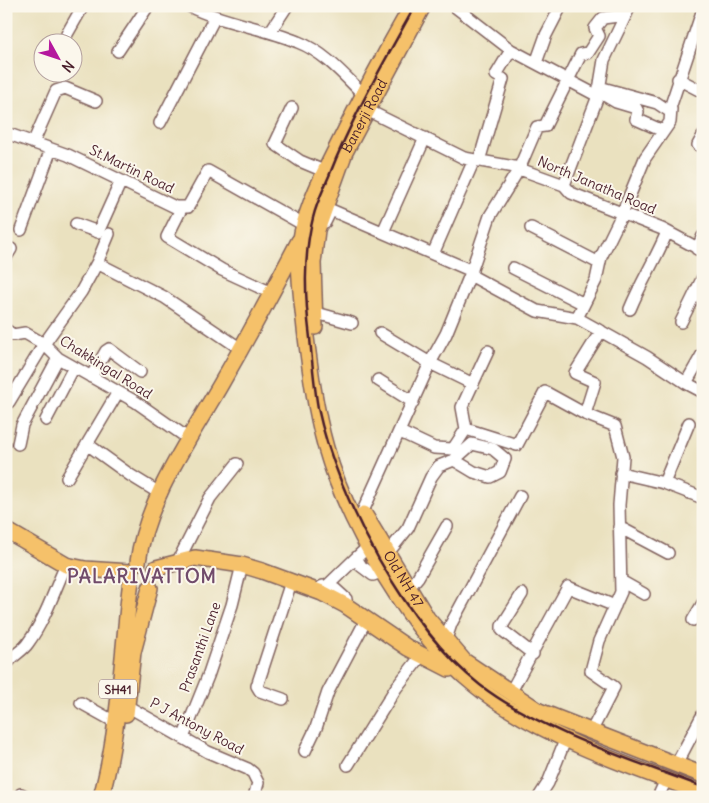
<svg xmlns="http://www.w3.org/2000/svg" width="709" height="803" viewBox="0 0 709 803" font-family="Delius,sans-serif">
	<style>
		.lines { fill: none; stroke-linecap: round; stroke-linejoin: round }
		.minor-casing { stroke: #82635f; stroke-width: 14 }
		.major-casing { stroke: #82635f; stroke-width: 18 }
		.minor { stroke: #fff; stroke-width: 11 }
		.major { stroke: #f5c16b; stroke-width: 15 }
		.rail { stroke: #4a1f2b; stroke-width: 2.5 }
		.labels { text-anchor: middle; dominant-baseline: central; stroke-width: 4; stroke-linejoin: round; paint-order: stroke }
		.shield { fill: #fbf7ec; stroke: #7f6065; stroke-width: 1 }
		.shield-label { font-size: 12px; font-weight: bold; fill: #4a1f2b }
		.street-label { font-size: 14px; fill: #4a1f2b; stroke: #fbf7ec }
		.district-label { font-size: 19px; font-weight: bold; letter-spacing: 1px; fill: #714b6b; stroke: #fbf7ec }
	</style>
	<rect width="100%" height="100%" fill="#fbf7ec"/>
	<filter id="ink" filterUnits="userSpaceOnUse"><feTurbulence type="fractalNoise" baseFrequency=".02" numOctaves="2"/><feDisplacementMap in="SourceGraphic" scale="10" xChannelSelector="R" yChannelSelector="G"/><feConvolveMatrix kernelMatrix="1 2 1 2 8 2 1 2 1" color-interpolation-filters="sRGB"/></filter>
	<filter id="wash" filterUnits="userSpaceOnUse"><feTurbulence type="fractalNoise" baseFrequency=".0096" numOctaves="4" result="noise"/><feDisplacementMap in="SourceGraphic" scale="20" xChannelSelector="R" yChannelSelector="G"/><feGaussianBlur stdDeviation="1.12" result="paint"/><feColorMatrix in="noise" values="0 0 0 0 0 0 0 0 0 0 0 0 0 0 0 0 0 1.4 0 .05"/><feComposite in="paint" operator="in"/></filter>
	<g filter="url(#wash)">
		<rect width="100%" height="100%" fill="#eae1bf"/>
	</g>
	<g filter="url(#ink)">
		<g class="lines">
			<defs>
				<path id="minor" d="M189,6C223,23 262,27 298,42C324,52 343,74 363,94
					M454,6L511,50L598,96
					M270,32L287,6
					M67,34L83,6
					M118,51L148,6
					M536,63L546,35L561,6
					M678,79L703,92
					M599,87L657,103L669,111
					M599,92L616,102L636,108L638,112L636,119L663,131
					M292,108L275,144L300,161L331,174
					M367,110L464,158L514,167L564,185L571,193L662,229L703,251
					M160,123L215,17
					M6,133L68,155L175,207H188L208,171L304,225
					M33,143L56,91L65,88L96,101
					M698,145L703,136
					M479,161L503,79L496,75L511,50
					M564,185L598,96L604,60L630,6
					M182,207L167,237L222,270L272,293
					M325,222L331,210L472,271
					M76,224L98,232L121,181
					M531,228L599,263
					M21,230L51,149
					M383,232L425,138
					M697,249L703,236
					M433,254L474,160
					M6,257L11,249
					M97,263L109,234
					M513,268L584,304
					M470,275L537,311L577,318L647,357L686,383
					M630,309C641,282 656,259 667,232
					M313,312L352,323
					M577,318L596,280L601,257L622,214L645,158L670,122L671,109L669,111L703,9
					M681,322L703,277
					M6,330L13,335L25,333L44,344L58,358L136,402L189,439
					M380,333L430,363L473,384
					M703,353L686,383L703,392
					M91,377L106,351L109,349L140,372
					M378,380L413,402
					M9,402L44,344L81,292L97,263L164,297L241,349
					M46,420L74,367
					M466,429L462,407L488,351
					M400,432L434,448L453,449L466,429L517,445L545,392L585,414
					M18,444L22,425L58,358
					M87,444L130,475L161,494
					M621,473L664,483L703,498
					M67,478L118,392
					M664,483L689,423
					M363,511L430,363L446,334L470,275L490,216L519,169L537,127L545,126L581,54L588,53L599,36L595,28L603,18L626,15
					M619,527L668,553
					M369,546L356,558L361,566L373,575L384,571
					M387,554L408,528L431,477L439,466L454,460L472,444L493,449L505,459L500,472L490,477L474,472L454,460
					M177,563L210,498L237,464
					M621,581L644,594
					M326,587L356,558
					M408,589L418,577L447,526
					M315,591L323,586L335,589L346,599V606
					M522,594L502,626V630L533,654
					M693,620L703,603
					M444,645L451,624L520,496
					M6,665C12,655 22,652 28,643C45,620 54,591 66,565
					M510,693L568,587L615,606
					M283,699L260,691L257,686L291,582
					M81,703L115,722
					M127,706L208,752L248,769L253,773L258,783L254,797
					M592,730L614,687L591,671L599,641L621,592L619,505L623,457L615,426L585,414L595,382L575,373L601,331
					M183,738L208,676L232,605L242,565
					M305,751L316,728L328,692L366,620
					M348,765L396,688L421,656
					M676,765L703,714
					M21,794L27,797
					M539,797L548,783L566,738
					M658,797L666,780"/>
				<g id="major">
					<path d="M412,6C385,53 360,100 336,149C323,175 308,204 302,233C296,264 302,299 305,329C310,369 315,409 326,448C348,525 413,636 475,685C535,734 630,767 703,793"/>
					<path id="s1" d="M315,327L313,263L317,230L345,152L423,6"/>
					<path id="s2" d="M364,514L427,618L464,661L539,711L703,775"/>
					<path d="M6,530L66,565L85,569L130,572"/>
					<path d="M138,562C146,500 190,438 221,384C248,337 274,289 299,241"/>
					<path d="M156,568L195,558L242,565L262,571L322,593L345,605L408,648L449,669"/>
					<path d="M126,714L133,652L150,588"/>
					<path d="M101,797C120,729 122,651 131,580"/>
				</g>
			</defs>
			<use href="#minor" class="minor-casing"/>
			<use href="#major" class="major-casing"/>
			<use href="#minor" class="minor"/>
			<use href="#major" class="major"/>
			<path class="rail" d="M415,6C384,62 352,117 329,176C323,190 316,204 313,218C303,257 305,298 310,338C312,361 314,385 318,408C337,498 407,628 480,685C538,730 634,761 703,787"/>
		</g>
	</g>
	<g class="labels">
		<rect class="shield" x="99" y="679.5" width="38" height="19" rx="4"/>
		<g class="shield-label">
			<text x="118" y="689">SH41</text>
		</g>
		<g class="street-label">
			<text stroke="none"><textPath href="#s1" startOffset="221">Banerji Road</textPath></text>
			<text transform="translate(132 169) rotate(26)">St.Martin Road</text>
			<text transform="translate(597 185) rotate(23)">North Janatha Road</text>
			<text transform="translate(106 367) rotate(32)">Chakkingal Road</text>
			<text stroke="none"><textPath href="#s2" startOffset="76">Old NH 47</textPath></text>
			<text transform="translate(200 647) rotate(-70)">Prasanthi Lane</text>
			<text transform="translate(197 726) rotate(28)">P J Antony Road</text>
		</g>
		<g class="district-label">
			<text x="142" y="576">PALARIVATTOM</text>
		</g>
	</g>
	<rect width="709" height="803" fill="none" stroke="#fbf7ec" stroke-width="25"/>
	<g transform="translate(58 58) rotate(130)"><circle r="24" fill="#fbf7ec" stroke="#b4a19f"/>
	<path d="M0-4L9 19L0 12L-9 19Z" fill="#b5179e"/>
	<text y="-8" font-size="14" font-weight="bold" text-anchor="middle" fill="#4a1f2b">N</text>
	</g>
</svg>
